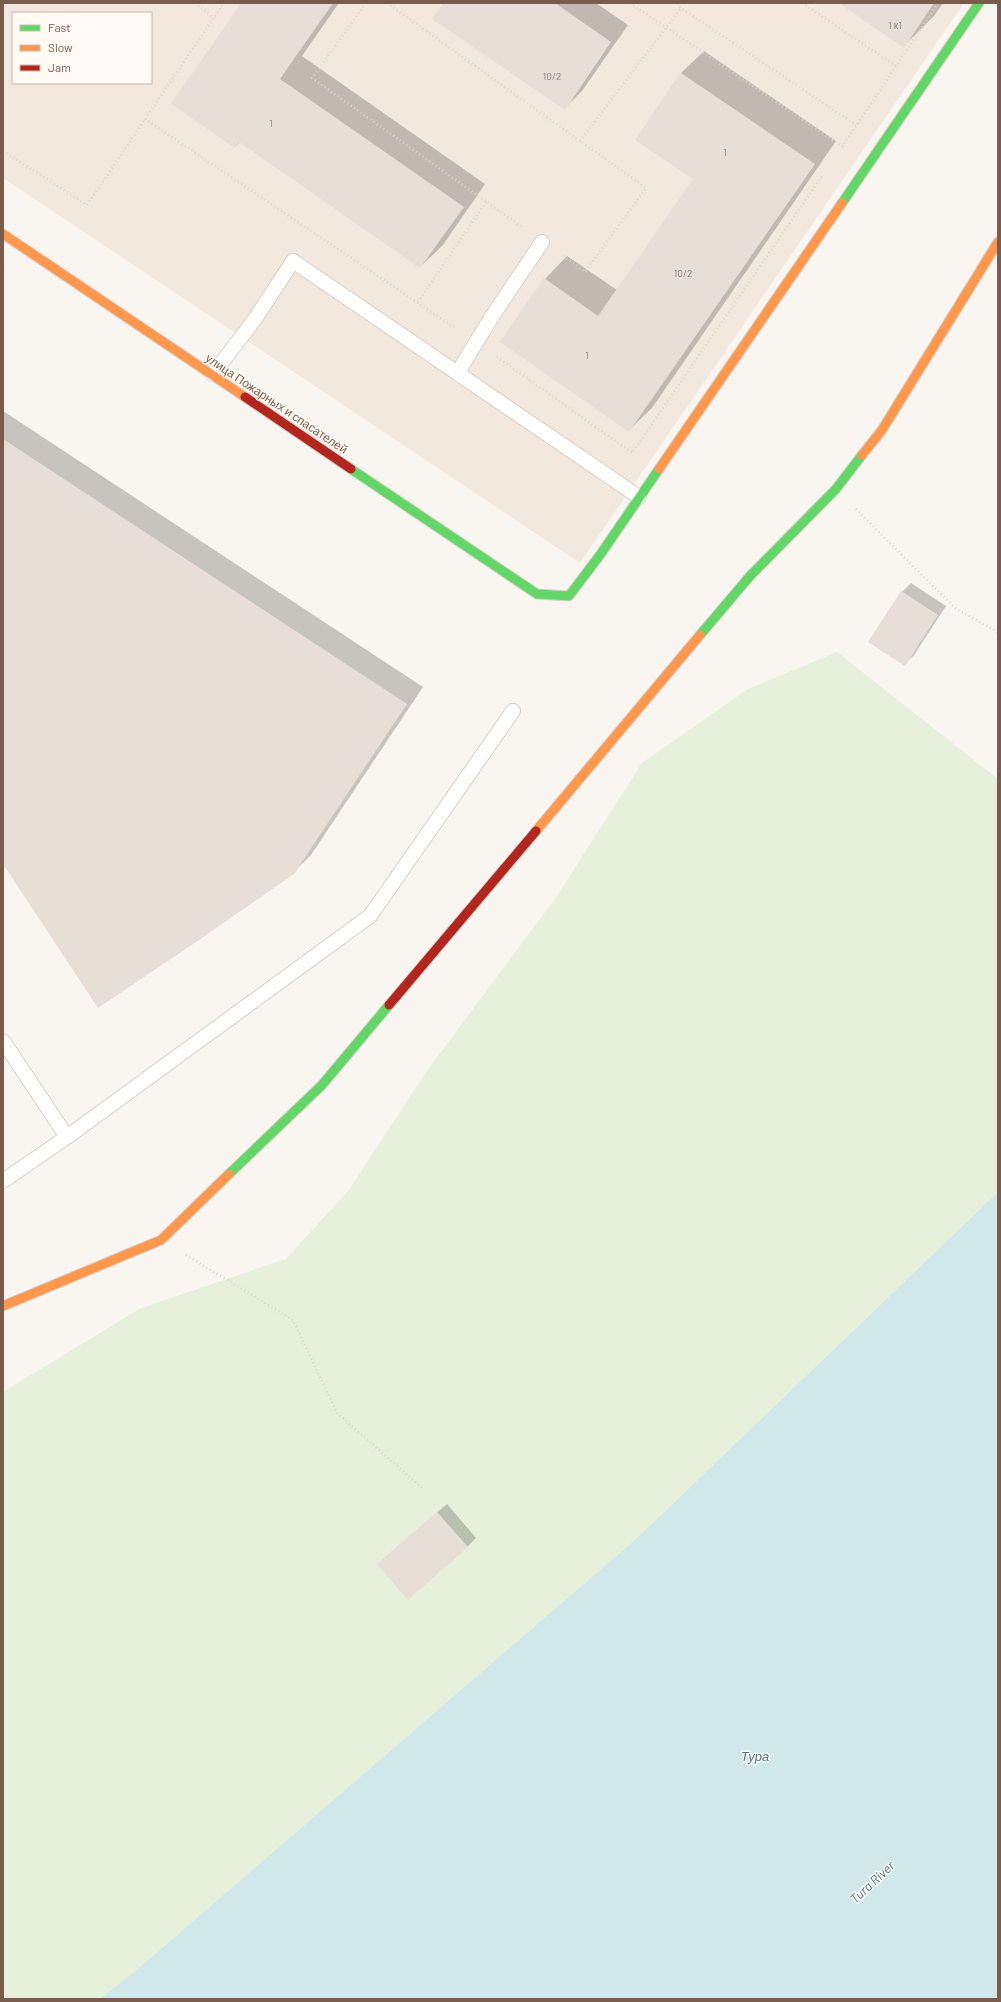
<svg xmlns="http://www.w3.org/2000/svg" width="1001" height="2002" viewBox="0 0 1001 2002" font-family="Barlow,sans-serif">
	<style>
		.residential { fill: #f2e8de; fill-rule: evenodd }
		.green { fill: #e7f0db }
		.water { fill: #d0e8ea }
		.shadow { fill: #0003 }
		.building { fill: #e6ded7 }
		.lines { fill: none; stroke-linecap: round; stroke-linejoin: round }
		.lane-casing { stroke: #d7d1cb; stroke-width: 16 }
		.fast-casing { stroke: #d9d2cb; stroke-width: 11 }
		.slow-casing { stroke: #d9d2cb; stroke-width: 11 }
		.jam-casing { stroke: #d9d2cb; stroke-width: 11 }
		.path { stroke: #dcd5d0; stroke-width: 2.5; stroke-dasharray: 1 3; stroke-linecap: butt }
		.lane { stroke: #fefefd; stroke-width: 14 }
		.fast { stroke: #63d668; stroke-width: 9 }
		.slow { stroke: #ff974d; stroke-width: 9 }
		.jam { stroke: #b3261e; stroke-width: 9 }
		.labels { text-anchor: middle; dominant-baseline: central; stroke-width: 3; stroke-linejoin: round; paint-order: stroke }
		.number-label { font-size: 10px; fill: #977e72 }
		.street-label { font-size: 12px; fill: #7a5c4d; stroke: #fffaf3 }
		.water-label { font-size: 13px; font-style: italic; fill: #437c86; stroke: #fffaf3 }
	</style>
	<rect width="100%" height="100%" fill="#f9f5f0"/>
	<path class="residential" d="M3,3H964L580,563L3,178ZM13,13H151V83H13Z"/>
	<path class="green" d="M837,652L998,779V1192L637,1538L140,1967L100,1999H3V1392L141,1308L286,1259L349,1190L426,1072L557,896L642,763L748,689Z"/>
	<path class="water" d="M998,1192V1999H100L140,1967L637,1538Z"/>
	<path class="shadow" d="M242,3H339L302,56L485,184L443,245L420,267L240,142L235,147Z
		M444,3H596L628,25L582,91L565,108Z
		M840,3H943L934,16L904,46Z
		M704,51L836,141L652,408L629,430L501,341L545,279L567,256L617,290L694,179L636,140L681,73Z
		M3,411L423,687L311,855L293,873L3,862Z
		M911,583L946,606L914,655L905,664L902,592Z
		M447,1504L476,1538L467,1547L388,1555Z"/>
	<path class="building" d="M241,3H333L280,79L464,207L420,268L239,142L235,148L171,104Z
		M443,3H555L611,42L565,110L432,19Z
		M839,3H934L904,48Z
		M681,73L815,164L629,432L500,342L544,278L598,316L693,179L635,140Z
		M3,439L407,704L294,874L196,942L98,1008L3,864Z
		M901,591L938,615L905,666L868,642Z
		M437,1512L468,1547L408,1600L377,1564Z"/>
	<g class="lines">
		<defs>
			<path id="lane" d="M458,372L491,318L542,242
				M213,374L255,319L293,261L639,497
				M3,1041L67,1137
				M3,1181L67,1137L370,916L513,711"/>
			<path id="fast" d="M842,203L979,3
				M351,469L537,594L569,596L600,555L659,469
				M700,635L750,576L836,489L862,455
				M229,1174L322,1085L389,1005"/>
			<path id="slow" d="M3,234L245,397
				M862,455L882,430L998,242
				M659,469L842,203
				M536,831L700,635
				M3,1306L161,1240L229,1174"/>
			<path id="jam" d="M245,397L351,469
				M389,1005L536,831"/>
		</defs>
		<use href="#lane" class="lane-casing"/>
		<use href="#fast" class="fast-casing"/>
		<use href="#slow" class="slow-casing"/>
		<use href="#jam" class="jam-casing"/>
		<path class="path" d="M195,3L214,18
			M366,3L312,78L522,227
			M387,3L646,188L585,272L562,255
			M630,3L843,147
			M678,3L681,8L856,125
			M802,3L896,66
			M3,6L7,3
			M145,119L455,328
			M580,141L681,8
			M842,147L938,3
			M3,151L87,205L224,3
			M418,302L486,202
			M497,357L632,453L822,176
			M856,509L956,609L998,632
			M186,1255L293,1320L337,1413L423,1489"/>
		<use href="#lane" class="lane"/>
		<use href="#fast" class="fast"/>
		<use href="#slow" class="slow"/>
		<use href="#jam" class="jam"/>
	</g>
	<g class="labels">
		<g class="number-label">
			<text x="895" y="25">1 к1</text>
			<text x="552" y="76">10/2</text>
			<text x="271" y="123">1</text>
			<text x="725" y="152">1</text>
			<text x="683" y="273">10/2</text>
			<text x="587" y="355">1</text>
		</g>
		<g class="street-label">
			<text transform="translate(277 403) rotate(34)">улица Пожарных и спасателей</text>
		</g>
		<g class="water-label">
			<text x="755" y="1756">Тура</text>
			<text transform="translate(872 1882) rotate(-43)">Tura River</text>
		</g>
	</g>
	<rect width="1001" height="2002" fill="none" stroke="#7a5c4d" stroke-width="8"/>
	<rect x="12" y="12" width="140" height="72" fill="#fffaf3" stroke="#cabbb1"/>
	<rect x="20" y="25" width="20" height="6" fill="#63d668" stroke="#cabbb1"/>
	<text x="48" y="32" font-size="12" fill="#7a5c4d">Fast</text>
	<rect x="20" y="45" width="20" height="6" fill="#ff974d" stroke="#cabbb1"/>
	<text x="48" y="52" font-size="12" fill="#7a5c4d">Slow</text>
	<rect x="20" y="65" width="20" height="6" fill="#b3261e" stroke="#cabbb1"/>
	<text x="48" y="72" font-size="12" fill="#7a5c4d">Jam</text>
</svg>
